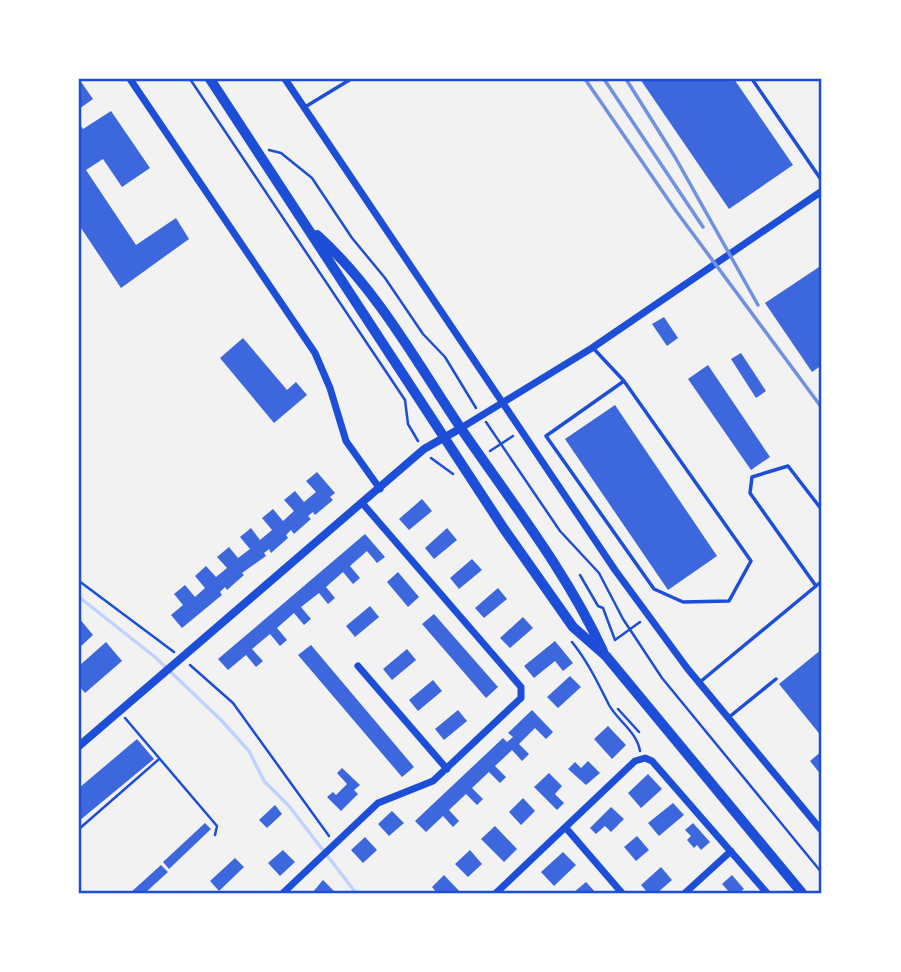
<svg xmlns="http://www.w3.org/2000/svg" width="901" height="972" viewBox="0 0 901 972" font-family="Jost,sans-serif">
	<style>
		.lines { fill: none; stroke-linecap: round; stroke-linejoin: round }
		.stream { stroke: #bfd3fe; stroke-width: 3.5 }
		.building { fill: #3d67dc }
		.path { stroke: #1d4ed8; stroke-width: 2.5 }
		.service { stroke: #1d4ed8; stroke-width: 3.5 }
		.minor { stroke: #1d4ed8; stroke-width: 7 }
		.tertiary { stroke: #1d4ed8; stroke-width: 8 }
		.secondary { stroke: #1d4ed8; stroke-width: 10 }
		.rail { stroke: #7290e2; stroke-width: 3.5 }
		.neatline { fill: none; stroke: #1d4ed8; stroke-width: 2.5 }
	</style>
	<rect width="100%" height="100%" fill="#f2f2f2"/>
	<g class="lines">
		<path class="stream" d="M79,597L155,657L221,720L249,751L264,781L289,806L356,893"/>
	</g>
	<path class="building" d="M79,79L93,99L79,109Z
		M640,79H734L793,165L729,209Z
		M111,111L150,168L122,187L103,159L86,170L136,245L176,218L189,239L121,288L79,225V123L83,129Z
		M822,265V365L812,372L765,303Z
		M664,317L678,338L667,346L652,324Z
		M243,338L287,390L296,382L307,395L274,423L220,358Z
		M741,353L766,391L756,398L731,359Z
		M708,365L770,457L751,470L688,379Z
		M615,405L717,556L668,590L565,439Z
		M317,472L335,493L330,497L333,500L315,515L313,512L308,516L311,519L294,534L291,530L286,535L288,538L271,553L269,549L264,553L266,556L242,573L244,575L227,590L225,587L220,592L222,595L182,628L171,615L183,605L174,594L185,585L195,597L205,588L195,576L206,566L216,577L227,568L217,557L229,547L238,558L250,549L240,537L251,528L260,540L272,530L262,518L273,509L283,521L294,511L284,500L295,491L304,502L316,492L306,481Z
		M422,499L432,511L409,530L399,519Z
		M447,528L457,540L434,559L425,548Z
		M365,534L385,557L377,563L367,551L350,566L360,578L353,584L343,572L326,587L335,598L328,604L319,593L301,607L311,619L304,625L294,613L277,628L287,640L280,646L270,634L252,649L263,661L256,667L246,655L228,670L218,659Z
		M472,559L482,570L459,589L450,578Z
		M398,572L419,597L408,607L387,582Z
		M498,588L507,599L484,618L475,608Z
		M370,606L379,617L355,637L346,626Z
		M434,614L498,687L486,698L422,624Z
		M523,617L533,628L510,648L500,638Z
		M79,618L93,635L79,648Z
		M555,641L573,663L563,671L555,661L534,678L524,666Z
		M106,642L122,661L85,693L79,686V666Z
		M311,645L414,767L402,777L298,655Z
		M407,649L416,660L392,680L383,669Z
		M822,649V737L779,684Z
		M570,676L581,687L558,708L547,697Z
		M433,680L442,691L418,711L409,700Z
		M458,710L467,721L444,740L435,729Z
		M532,710L553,732L546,739L535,728L519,744L529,754L522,761L512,750L495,766L506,777L500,783L489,772L472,788L483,799L477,805L466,794L449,810L459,821L453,827L443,816L426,832L415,821L503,738L507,742L513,737L508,733Z
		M608,726L626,745L612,759L594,739Z
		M137,739L154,759L79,821V788Z
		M822,751V776L810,761Z
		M588,761L600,773L586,785L568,769L575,762L581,768Z
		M342,768L360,785L354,790L358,794L341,811L327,797L333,792L336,795L347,784L337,773Z
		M549,773L562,786L555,794L564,803L557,810L534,787Z
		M648,774L662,789L641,808L628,793Z
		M523,798L535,811L521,825L509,812Z
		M673,803L684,815L659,836L648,823Z
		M275,805L282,814L267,828L259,820Z
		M611,807L624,819L611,832L605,826L596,834L590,828Z
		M392,811L404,823L389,836L378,824Z
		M205,823L211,829L169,869L163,862Z
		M693,823L710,842L701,850L697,845L694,848L687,840L691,836L685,830Z
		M495,826L517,849L504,862L481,839Z
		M637,836L649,850L636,861L624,847Z
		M365,837L377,850L363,863L351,850Z
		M283,850L295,862L280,876L268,863Z
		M470,850L482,864L468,877L455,864Z
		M563,852L576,865L554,886L541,872Z
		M235,858L244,867L219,891L210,881Z
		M161,865L168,872L145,893H130Z
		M661,867L672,880L657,893H648L641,885Z
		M444,875L461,893H437L432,887Z
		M732,875L744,889L739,893H730L722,884Z
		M323,880L336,893H312Z
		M586,882L596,893H573Z"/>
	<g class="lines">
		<path class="path" d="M190,79L405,400L408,424L418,441
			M269,150L281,153L312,178L352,238L385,278L423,334L445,357L476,408
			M486,422L560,531L599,573L623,619L662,678L822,873
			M490,451L513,436
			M431,458L453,474
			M580,575L598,606L603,608L615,640L640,622
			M79,581L174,652
			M572,642C588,662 598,683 609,705C618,721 637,732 640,751
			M190,665L233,703L329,836
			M618,709L639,732
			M125,718L217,826L215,835
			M79,829L158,760"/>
		<path class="service" d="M752,79L822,181
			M305,107L351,79
			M594,349L624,381L751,561L729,601L683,602L654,589L546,436L624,381
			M816,586L750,493L752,477L788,466L822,510
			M700,682L822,581
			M728,718L776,679"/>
		<path class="minor" d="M130,79L315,353L330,388L346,441L380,489
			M285,79L615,570L687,668L822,831
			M461,428L592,348L822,191
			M358,666L447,769
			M566,828L622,893
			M283,893L378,803L433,781L521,698V687L363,504
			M496,893L635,761L645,758L652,761L767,893
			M685,893L731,851"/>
		<path class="tertiary" d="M79,746L424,449L461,428"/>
		<path class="secondary" d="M210,79L504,529L573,627L606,656L802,893
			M317,235C376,288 416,361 460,427C510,500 566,571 603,651"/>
		<path class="rail" d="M585,79L676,211L822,408
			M604,79L703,227
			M626,79L675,157L758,305"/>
	</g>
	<rect width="901" height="972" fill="none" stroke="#ffffff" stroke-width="161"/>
	<rect x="80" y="80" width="740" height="812" class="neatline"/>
</svg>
